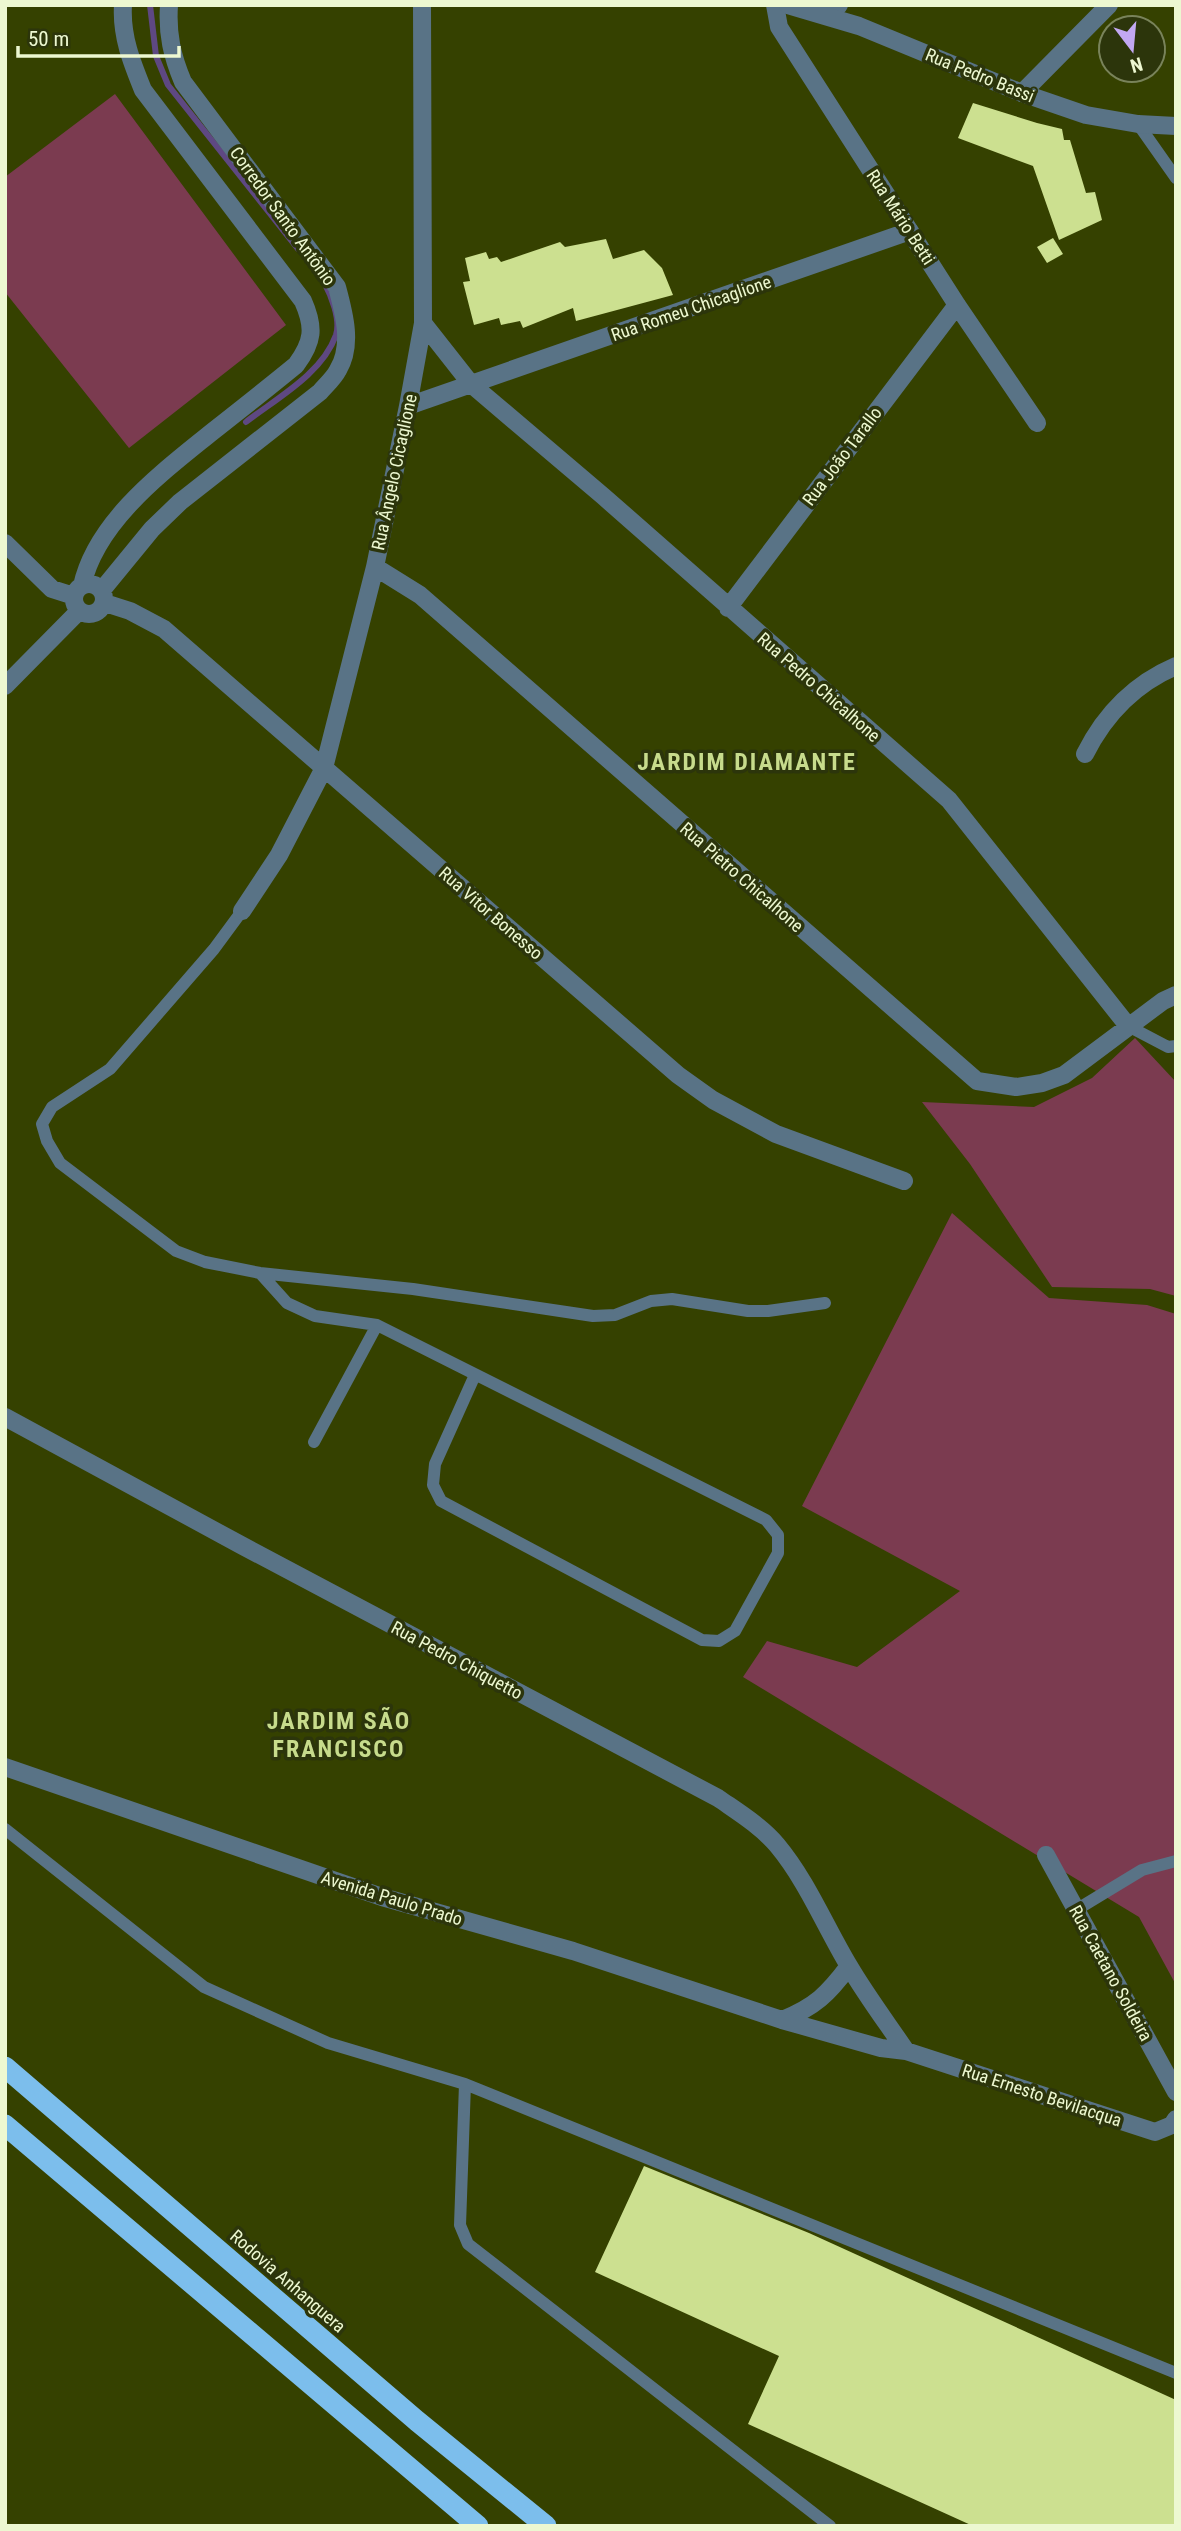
<svg xmlns="http://www.w3.org/2000/svg" width="1181" height="2531" viewBox="0 0 1181 2531" font-family="'Roboto Condensed',sans-serif">
	<style>
		.green { fill: #7b3b50 }
		.lines { fill: none; stroke-linecap: round; stroke-linejoin: round }
		.stream { stroke: #5e4882; stroke-width: 6 }
		.building { fill: #cce090 }
		.service { stroke: #597386; stroke-width: 12 }
		.minor { stroke: #597386; stroke-width: 18 }
		.tertiary { stroke: #597386; stroke-width: 18 }
		.motorway { stroke: #7cbeec; stroke-width: 21 }
		.labels { text-anchor: middle; dominant-baseline: central; stroke-width: 7; stroke-linejoin: round; paint-order: stroke }
		.street-label { font-size: 18px; fill: #edf8d1; stroke: #2c350b }
		.district-label { font-size: 24px; font-weight: bold; letter-spacing: 2px; fill: #c7db8c; stroke: #2c350b }
	</style>
	<rect width="100%" height="100%" fill="#354100"/>
	<path class="green" d="M115,94L286,325L129,448L5,292V177Z
		M1135,1038L1176,1082V1296L1150,1289L1052,1287L970,1164L922,1102L1034,1107L1092,1078Z
		M952,1213L1049,1298L1147,1305L1176,1314V1985L1139,1917L743,1677L767,1641L857,1667L960,1591L802,1506Z"/>
	<g class="lines">
		<path class="stream" d="M150,5L156,56L168,85L298,249
			M246,422C277,398 322,374 336,335C341,320 331,295 324,282"/>
	</g>
	<path class="building" d="M973,103L1037,123L1062,129L1064,140H1070L1086,193L1095,192L1102,220L1059,240L1033,166L958,138Z
		M1053,238L1063,254L1047,263L1037,247Z
		M606,239L613,259L644,250L662,268L673,295L576,321L573,308L523,328L520,321L501,325L499,318L474,325L463,282L470,281L465,258L486,252L489,259L497,257L501,262L560,242L565,247Z
		M644,2166L809,2233L1176,2400V2526H973L748,2424L779,2356L595,2272Z"/>
	<g class="lines">
		<path class="service" d="M1138,124L1176,178
			M242,911L214,949L110,1069L52,1107L42,1124L47,1141L60,1163L176,1251L205,1262L260,1273L413,1289L593,1316L615,1315L651,1301L672,1299L748,1311H768L825,1303
			M1128,1026L1168,1047L1176,1046
			M260,1273L287,1303L315,1316L377,1325L766,1520L778,1535V1553L735,1631L719,1641L702,1640L441,1501L433,1485L435,1464L475,1375
			M314,1442L377,1325
			M5,1829L204,1987L328,2043L465,2084L1176,2373
			M1076,1910L1142,1870L1176,1861
			M465,2084L460,2225L468,2244L830,2526"/>
		<path class="minor" d="M775,5L779,27L957,305L1037,423
			M829,16L839,5
			M1022,93L1109,5
			M423,323L471,384L603,496L949,800L1128,1026
			M408,406L910,231
			M5,543L52,589L74,596
			M375,567L420,595L977,1081L1016,1087L1042,1083L1064,1075L1163,1001L1176,995
			M74 599a15 15 0 1 1 30 0a15 15 0 1 1-30 0Z
			M82,586C96,521 164,471 212,432C240,410 268,388 296,365C313,342 315,328 303,301L143,90C132,63 121,36 123,5
			M102,590L152,529L180,502L320,392C326,385 334,378 338,370C353,345 344,313 337,287L183,82C172,56 167,34 169,5
			M105,603L130,611L164,629L678,1075L713,1100L776,1134L904,1181
			M728,608L957,305
			M5,686L79,611
			M1085,754C1105,714 1134,684 1176,666
			M242,911L279,855L324,768L375,567L408,406L423,323L422,5
			M5,1417L241,1545L718,1798C738,1812 761,1826 777,1845C807,1881 825,1926 849,1966C866,1995 887,2023 906,2051
			M5,1767L382,1897L573,1951L782,2020L881,2048L906,2051L1155,2132L1172,2125L1176,2119
			M1046,1855L1176,2092
			M782,2020C815,2007 828,1994 849,1966"/>
		<path class="tertiary" d="M788,5L859,26L1022,93L1086,115L1138,124L1176,126"/>
		<path class="motorway" d="M5,2067L417,2421L546,2526
			M5,2125L478,2526"/>
	</g>
	<g class="labels">
		<g class="street-label">
			<text transform="translate(980 75) rotate(22)">Rua Pedro Bassi</text>
			<text transform="translate(283 216) rotate(54)">Corredor Santo Antônio</text>
			<text transform="translate(901 217) rotate(57)">Rua Mário Betti</text>
			<text transform="translate(691 308) rotate(-19)">Rua Romeu Chicaglione</text>
			<text transform="translate(842 456) rotate(-53)">Rua João Tarallo</text>
			<text transform="translate(394 472) rotate(-78)">Rua Ângelo Cicaglione</text>
			<text transform="translate(819 687) rotate(41)">Rua Pedro Chicalhone</text>
			<text transform="translate(742 877) rotate(41)">Rua Pietro Chicalhone</text>
			<text transform="translate(491 913) rotate(41)">Rua Vitor Bonesso</text>
			<text transform="translate(457 1660) rotate(28)">Rua Pedro Chiquetto</text>
			<text transform="translate(392 1898) rotate(17)">Avenida Paulo Prado</text>
			<text transform="translate(1111 1973) rotate(61)">Rua Caetano Soldeira</text>
			<text transform="translate(1042 2095) rotate(18)">Rua Ernesto Bevilacqua</text>
			<text transform="translate(288 2281) rotate(41)">Rodovia Anhanguera</text>
		</g>
		<g class="district-label">
			<text x="747" y="762">JARDIM DIAMANTE</text>
			<text x="339" y="1721">JARDIM SÃO<tspan x="339" dy="28">FRANCISCO</tspan></text>
		</g>
	</g>
	<rect width="1181" height="2531" fill="none" stroke="#edf8d1" stroke-width="14"/>
	<g transform="translate(1132 49) rotate(164)"><circle r="33" fill="#2c350b" stroke="#79835a" stroke-width="2"/>
	<path d="M0-5L12 26L0 18L-12 26Z" fill="#c2a8f2"/>
	<text y="-10" font-size="19" font-weight="bold" text-anchor="middle" fill="#edf8d1">N</text>
	</g>
	<path d="M18 46v10h161v-10" fill="none" stroke="#edf8d1" stroke-width="3.5"/>
	<text x="28" y="46" font-size="21" fill="#edf8d1" stroke="#2c350b" stroke-width="5" paint-order="stroke">50 m</text>
</svg>
